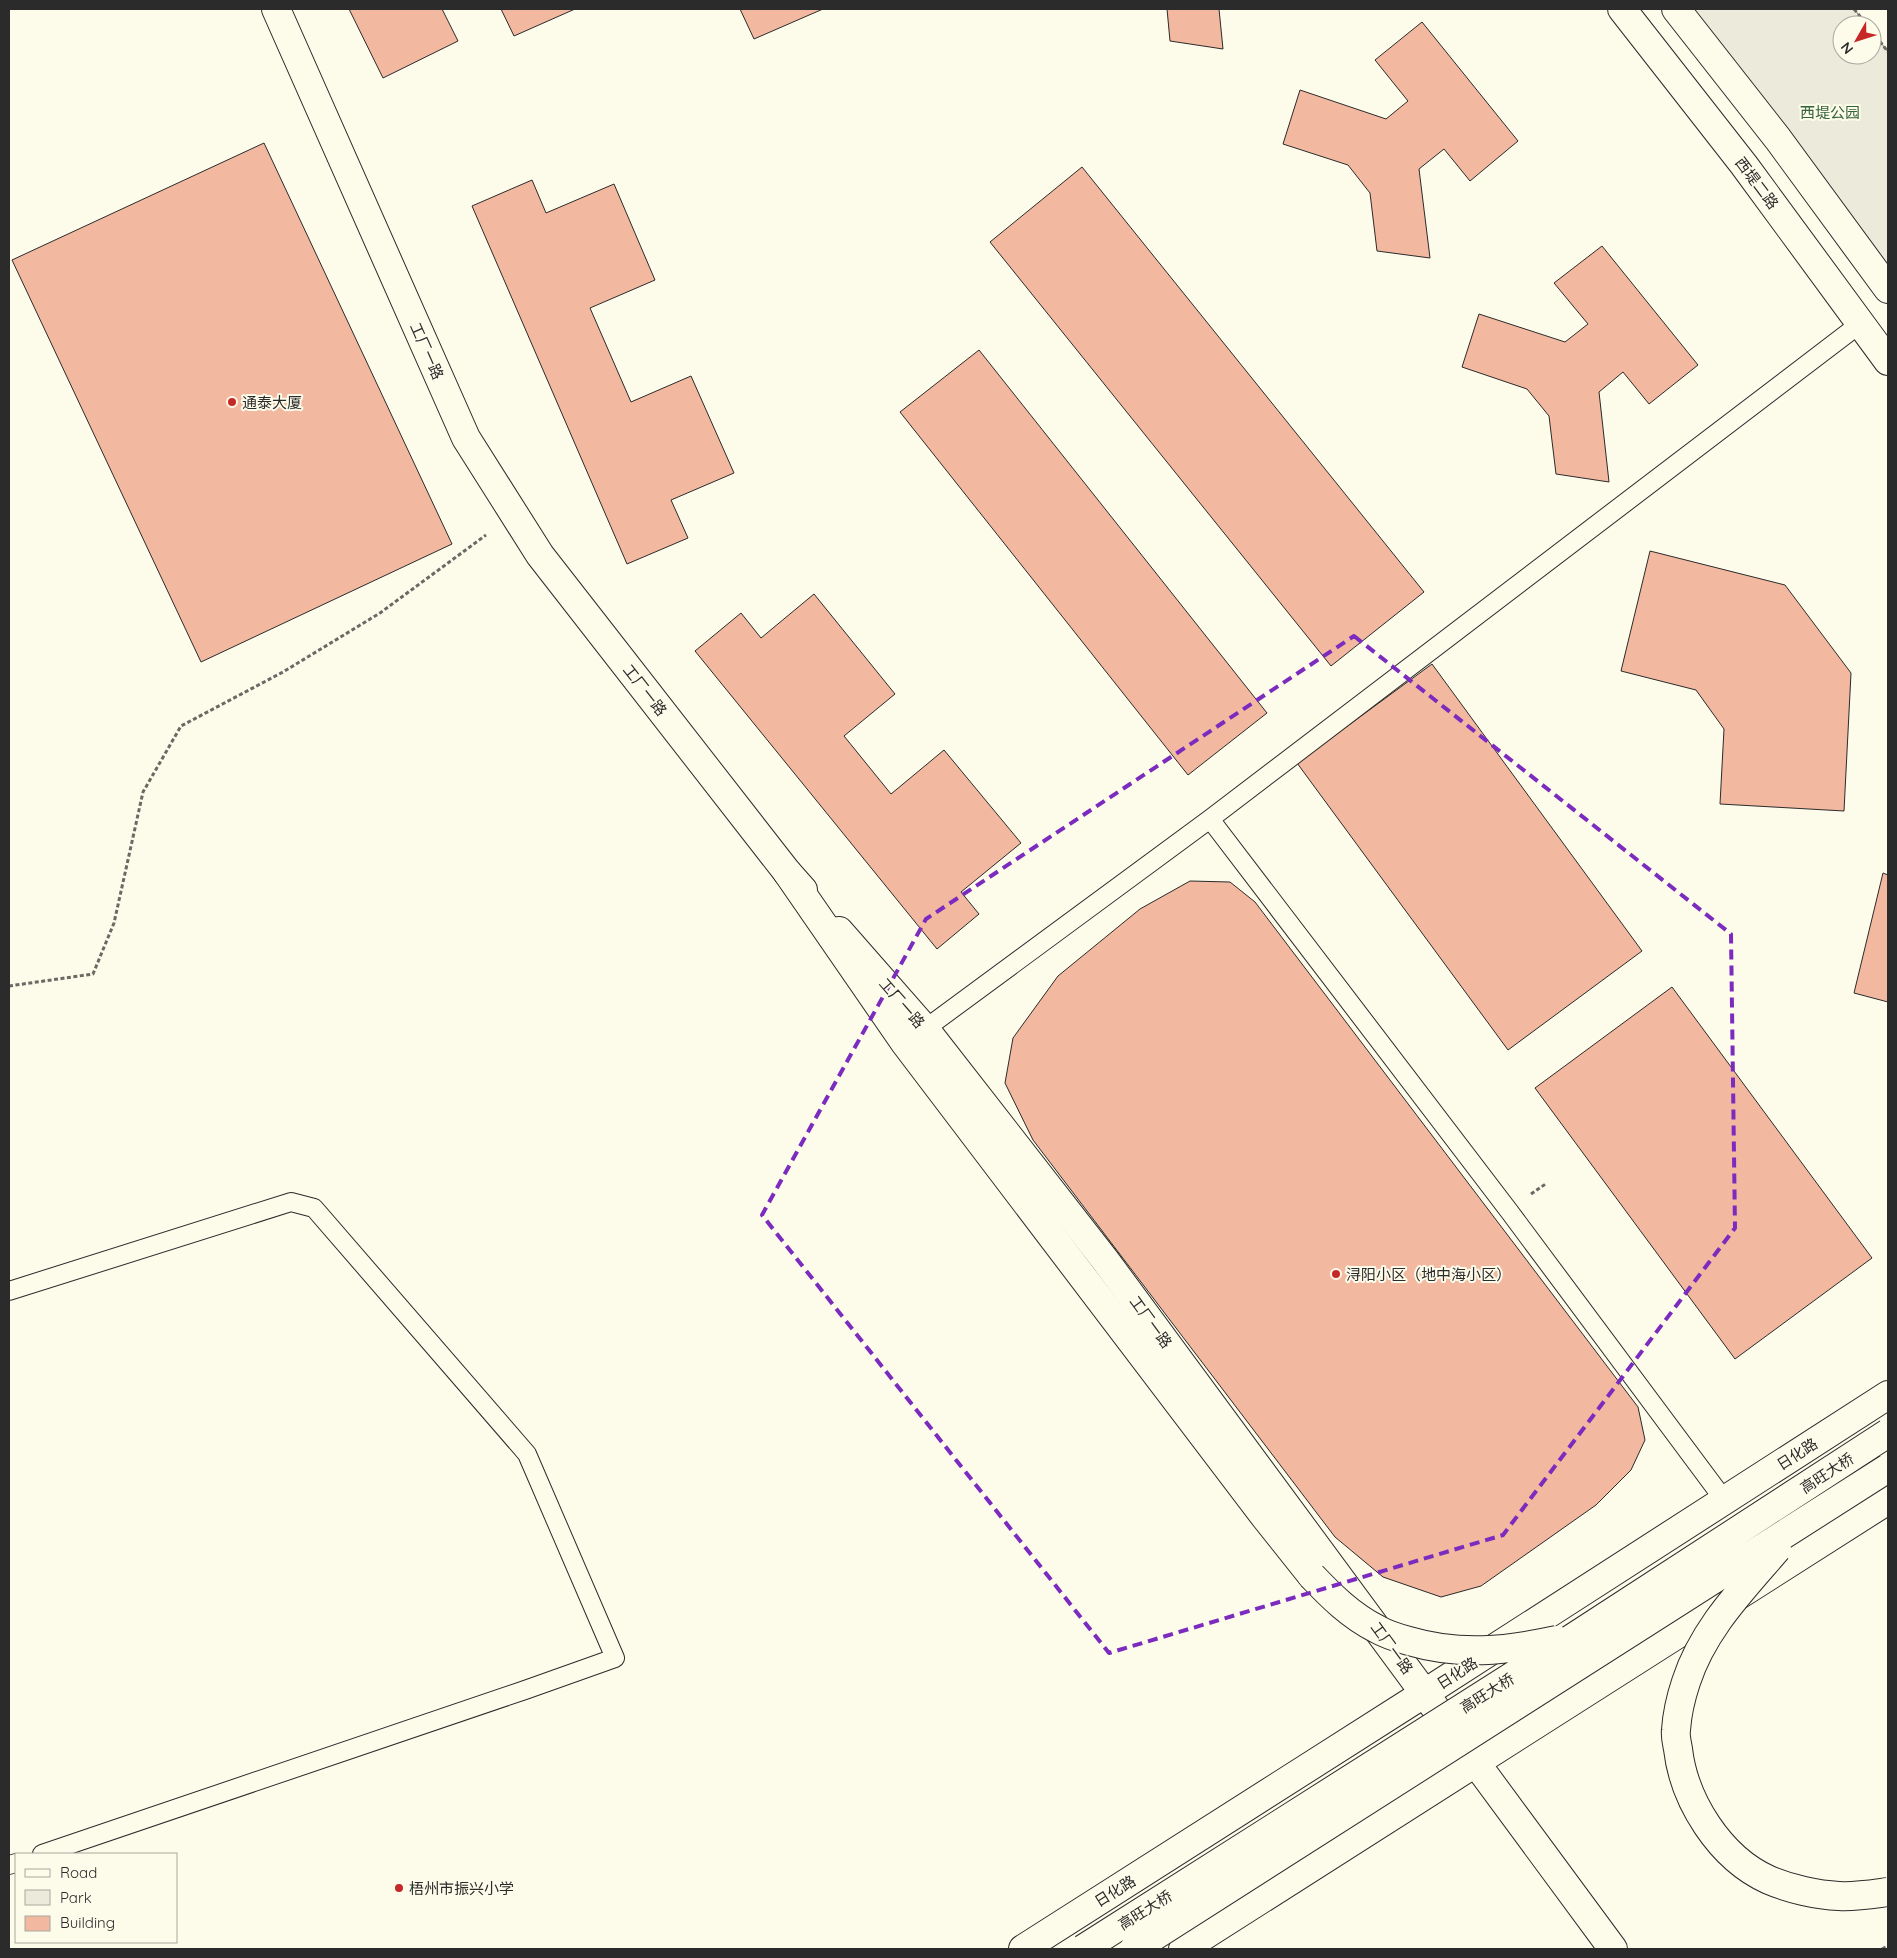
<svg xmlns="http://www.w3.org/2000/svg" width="1897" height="1958" viewBox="0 0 1897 1958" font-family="Quicksand,'Noto Sans SC',sans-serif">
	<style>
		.green { fill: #ecebdb; stroke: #74746e }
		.building { fill: #f2b8a0; stroke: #2b2b2b }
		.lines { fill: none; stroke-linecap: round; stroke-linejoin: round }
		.service-casing { stroke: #2b2b2b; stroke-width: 20 }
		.minor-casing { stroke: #2b2b2b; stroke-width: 30 }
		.tertiary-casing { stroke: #2b2b2b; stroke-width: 30 }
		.primary-casing { stroke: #2b2b2b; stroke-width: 30 }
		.path { stroke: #6a6964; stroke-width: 3; stroke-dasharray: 4 2.5; stroke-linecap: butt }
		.service { stroke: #fdfbea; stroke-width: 18 }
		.minor { stroke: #fdfbea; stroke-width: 28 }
		.tertiary { stroke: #fdfbea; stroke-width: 28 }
		.primary { stroke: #fdfbea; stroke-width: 28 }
		.primary-bridge-casing { stroke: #2b2b2b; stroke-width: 30; stroke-linecap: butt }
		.primary-bridge { stroke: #fdfbea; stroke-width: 28 }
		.marked { fill: none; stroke: #7b2cbf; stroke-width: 4; stroke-dasharray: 10 6; stroke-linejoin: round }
		.poi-dot { fill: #c62828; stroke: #fdfbea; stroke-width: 2 }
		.labels { text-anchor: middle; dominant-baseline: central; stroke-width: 4; stroke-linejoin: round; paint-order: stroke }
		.park-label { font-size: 15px; fill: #34623c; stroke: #fdfbea }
		.street-label { font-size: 15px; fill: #2b2b2b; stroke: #fdfbea }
		.poi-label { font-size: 15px; fill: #2b2b2b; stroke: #fdfbea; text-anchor: start }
	</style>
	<rect width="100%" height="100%" fill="#fdfbea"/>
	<path class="green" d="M1676,9H1854L1867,25H1842V55H1872V31L1888,52V289Z"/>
	<path class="building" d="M349,9H442L458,41L383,78Z
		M501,9H575L514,36Z
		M740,9H823L754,39Z
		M1167,9H1219L1223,49L1170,41Z
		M1422,22L1518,141L1470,181L1444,149L1419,169L1430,258L1377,251L1370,193L1348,165L1283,144L1300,90L1386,119L1408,101L1375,60Z
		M264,143L452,544L201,662L12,260Z
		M1082,167L1424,592L1331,666L990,242Z
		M532,180L546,213L614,184L655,280L590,308L631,402L691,376L734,473L671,500L688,538L627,564L472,206Z
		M1602,246L1698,365L1649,404L1623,372L1599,392L1609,482L1556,474L1549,416L1527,389L1462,367L1479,314L1565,342L1588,324L1554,283Z
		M979,350L1267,713L1188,775L900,412Z
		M1650,551L1785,585L1851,673L1844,811L1720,804L1724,729L1696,690L1621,671Z
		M814,594L895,694L844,736L891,794L944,750L1021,843L961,892L979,914L937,949L695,651L741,613L761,638Z
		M1432,664L1642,951L1508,1050L1297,763Z
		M1883,873L1888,875V1002L1854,993Z
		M1190,881L1230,882L1255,902L1638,1407L1645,1440L1631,1470L1596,1505L1481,1586L1441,1597L1383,1577L1335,1537L1033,1140L1005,1083L1013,1038L1058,976L1140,909Z
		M1672,987L1872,1258L1735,1359L1535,1088Z"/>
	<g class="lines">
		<defs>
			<path id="service" d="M1210,819L1509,1211L1725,1501
				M925,1029L1210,819L1861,323
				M9,1291L291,1202L314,1208L527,1454L615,1658L525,1690L42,1854
				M9,1865L16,1863"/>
			<path id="minor" d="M276,9L466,438L540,555L787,872L803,890
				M839,931L925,1029L1105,1260L1613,1949"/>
			<path id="tertiary" d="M1023,1949L1425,1693L1888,1395
				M1183,1949L1888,1500"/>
			<path id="primary" d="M1622,9L1744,165L1888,361
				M1676,9L1778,139L1888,289
				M787,872L905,1043L1265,1517L1312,1576"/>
		</defs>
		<use href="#service" class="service-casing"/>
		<use href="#minor" class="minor-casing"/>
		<use href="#tertiary" class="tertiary-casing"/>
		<use href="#primary" class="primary-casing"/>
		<path class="path" d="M1854,9L1867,25
			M1872,31L1888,52
			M9,986L93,974L114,923L143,792L181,726L283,672L380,613L486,535
			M1531,1194L1547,1183
			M1882,1949L1888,1946"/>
		<use href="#service" class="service"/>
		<use href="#minor" class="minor"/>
		<use href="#tertiary" class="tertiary"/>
		<use href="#primary" class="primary"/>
		<defs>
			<path id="primary-bridge" d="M1777,1549C1742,1590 1703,1629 1686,1682C1681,1697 1677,1715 1676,1730C1675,1736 1677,1743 1678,1749C1684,1801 1720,1858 1769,1880C1790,1889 1817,1895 1839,1896C1855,1897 1873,1894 1888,1892
				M1312,1576C1331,1596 1351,1616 1377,1629C1387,1635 1398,1638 1409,1641C1460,1656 1506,1651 1557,1640
				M1083,1949L1574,1637L1888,1433
				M1134,1949L1888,1468"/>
		</defs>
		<use href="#primary-bridge" class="primary-bridge-casing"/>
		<use href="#primary-bridge" class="primary-bridge"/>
	</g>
	<path class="marked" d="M1354,636L1731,934L1735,1228L1503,1535L1109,1653L762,1215L926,919Z"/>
	<g class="poi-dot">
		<circle cx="232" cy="402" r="5"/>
		<circle cx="1336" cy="1274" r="5"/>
		<circle cx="399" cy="1888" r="5"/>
	</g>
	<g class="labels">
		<g class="park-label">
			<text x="1830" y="112">西堤公园</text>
		</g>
		<g class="street-label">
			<text transform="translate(1757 183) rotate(53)">西堤二路</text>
			<text transform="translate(427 351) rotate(66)">工厂一路</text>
			<text transform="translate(645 690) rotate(52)">工厂一路</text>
			<text transform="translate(902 1003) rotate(49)">工厂一路</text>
			<text transform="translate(1151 1322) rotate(54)">工厂一路</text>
			<text transform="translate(1797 1454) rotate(-33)">日化路</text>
			<text transform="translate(1827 1473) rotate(-33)">高旺大桥</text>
			<text transform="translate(1392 1648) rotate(54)">工厂一路</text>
			<text transform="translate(1457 1673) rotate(-33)">日化路</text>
			<text transform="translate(1487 1693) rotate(-32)">高旺大桥</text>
			<text transform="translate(1115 1891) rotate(-32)">日化路</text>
			<text transform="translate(1145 1910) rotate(-32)">高旺大桥</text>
		</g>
		<g class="poi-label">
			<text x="242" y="402">通泰大厦</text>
			<text x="1346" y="1274">浔阳小区（地中海小区）</text>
			<text x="409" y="1888">梧州市振兴小学</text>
		</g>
	</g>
	<rect width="1897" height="1958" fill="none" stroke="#2b2b2b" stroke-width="20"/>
	<rect x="15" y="1853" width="162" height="90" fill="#fdfbea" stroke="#a9a89e"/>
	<rect x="25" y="1869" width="25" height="8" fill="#fdfbea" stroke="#a9a89e"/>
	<text x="60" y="1878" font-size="15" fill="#2b2b2b">Road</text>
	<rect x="25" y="1890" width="25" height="15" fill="#ecebdb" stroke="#a9a89e"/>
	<text x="60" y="1903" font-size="15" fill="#2b2b2b">Park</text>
	<rect x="25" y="1916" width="25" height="15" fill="#f2b8a0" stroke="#a9a89e"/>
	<text x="60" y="1928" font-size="15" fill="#2b2b2b">Building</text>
	<g transform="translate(1857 40) rotate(231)"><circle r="24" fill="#fdfbea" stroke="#a9a89e"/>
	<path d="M0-4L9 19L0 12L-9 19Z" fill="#c62828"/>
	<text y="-8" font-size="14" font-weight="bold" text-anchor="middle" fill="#2b2b2b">N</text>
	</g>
</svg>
